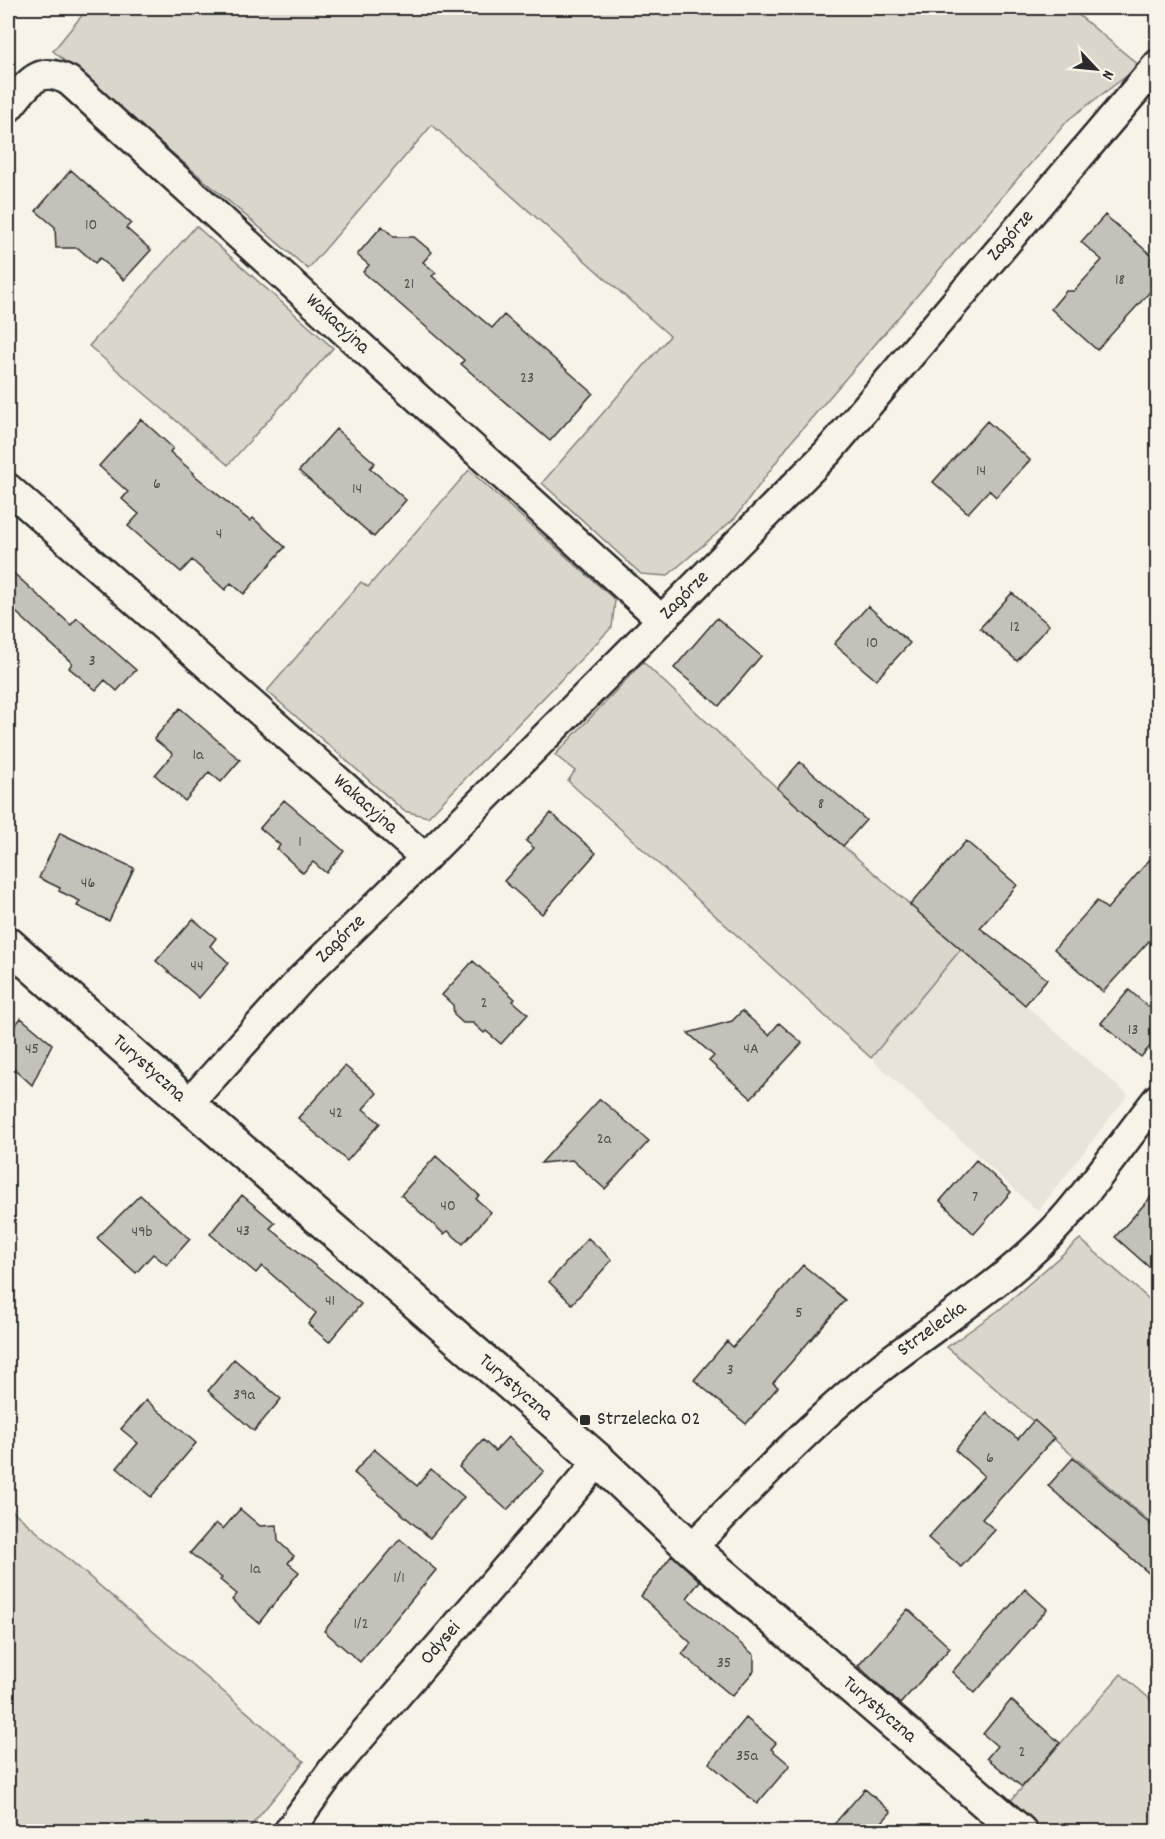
<svg xmlns="http://www.w3.org/2000/svg" width="1165" height="1839" viewBox="0 0 1165 1839" font-family="Dekko,sans-serif">
	<style>
		.built { fill: #e8e4da }
		.green { fill: #dad6cc; stroke: #82807c; stroke-width: 1.5 }
		.building { fill: #c4c1b9; stroke: #2b2b2b; stroke-width: 1.5 }
		.lines { fill: none; stroke-linecap: round; stroke-linejoin: round }
		.street-casing { stroke: #2b2b2b; stroke-width: 33 }
		.secondary-casing { stroke: #2b2b2b; stroke-width: 38 }
		.street { stroke: #f7f3e8; stroke-width: 28 }
		.secondary { stroke: #f7f3e8; stroke-width: 33 }
		.poi-dot { fill: #2b2b2b; stroke: #f7f3e8; stroke-width: 2 }
		.labels { text-anchor: middle; dominant-baseline: central; stroke-width: 5; stroke-linejoin: round; paint-order: stroke }
		.number-label { font-size: 16px; fill: #51504e }
		.street-label { font-size: 20px; fill: #2b2b2b; stroke: #f7f3e8 }
		.poi-label { font-size: 20px; fill: #2b2b2b; stroke: #f7f3e8; text-anchor: start }
	</style>
	<rect width="100%" height="100%" fill="#f7f3e8"/>
	<filter id="ink" filterUnits="userSpaceOnUse"><feTurbulence type="fractalNoise" baseFrequency=".0167" numOctaves="2"/><feDisplacementMap in="SourceGraphic" scale="12" xChannelSelector="R" yChannelSelector="G"/><feConvolveMatrix kernelMatrix="1 2 1 2 8 2 1 2 1" color-interpolation-filters="sRGB"/></filter>
	<g filter="url(#ink)">
		<path class="built" d="M961,949L1128,1095L1038,1211L871,1058Z"/>
		<path class="green" d="M88,8H1070L1140,66L1069,119L791,442L735,518L667,576L641,574L542,483L670,336L432,125L308,269L53,51Z
			M196,226L333,348L228,465L89,346Z
			M469,470L615,600L612,627L428,817L404,811L267,691L361,582L368,587Z
			M643,662L777,788L961,949L871,1058L568,781L575,771L555,755Z
			M1080,1239L1157,1306V1528L947,1347L999,1310Z
			M8,1507L304,1761L247,1831H8Z
			M1121,1674L1157,1705V1831H1040L1007,1805Z"/>
		<path class="building" d="M71,170L131,223L126,228L151,250L124,280L100,258L95,263L78,248H56L55,227L36,211Z
			M1105,215L1158,261V283L1097,350L1051,309L1066,291H1074L1102,260L1081,242Z
			M382,226L394,237H414L432,252L423,262L436,273L432,276L492,328L504,315L593,393L550,441L461,364L464,360L363,272L369,265L357,255Z
			M141,419L173,448L170,452L194,473L193,474L250,521L253,518L285,547L244,594L231,583L225,590L192,560L181,572L128,526L139,514L122,499L128,492L99,466Z
			M987,421L1030,460L996,497L989,490L968,513L933,482Z
			M336,429L375,463L370,468L406,500L374,537L299,471Z
			M8,568L71,625L77,618L136,670L117,691L105,680L96,690L69,668L72,663L8,605Z
			M1012,593L1049,625L1017,661L980,628Z
			M868,606L910,643L876,680L834,644Z
			M717,618L761,656L719,706L674,668Z
			M180,708L240,760L221,782L209,772L185,801L155,775L173,754L154,739Z
			M800,762L866,820L843,846L777,788Z
			M284,800L344,851L326,873L313,862L303,873L277,849L280,845L260,828Z
			M551,813L596,853L542,914L504,881L534,848L526,841Z
			M60,833L134,868L109,921L77,906L80,901L59,891L60,888L39,878Z
			M966,841L1017,885L980,928L1047,979L1025,1005L910,905Z
			M1158,850V931L1103,992L1054,949L1097,901L1107,909Z
			M193,919L216,938L210,946L229,963L199,998L156,961Z
			M473,961L515,999L513,1001L528,1014L501,1044L486,1031L484,1033L473,1023H463L454,1015L453,1005L442,995Z
			M1129,990L1158,1015V1037L1141,1057L1101,1023Z
			M742,1011L769,1035L779,1023L802,1043L751,1098L709,1061L714,1056L688,1033L732,1021Z
			M21,1018L52,1044L32,1085L8,1063V1034Z
			M345,1066L377,1093L363,1109L380,1123L347,1161L298,1118Z
			M600,1099L649,1141L605,1189L572,1160L541,1163Z
			M436,1156L479,1195L476,1199L491,1212L463,1244L448,1231L444,1234L401,1195Z
			M976,1160L1011,1192L974,1234L940,1201Z
			M1158,1189V1275L1115,1237Z
			M140,1195L190,1239L167,1265L153,1254L136,1273L97,1238Z
			M242,1195L275,1223L270,1228L361,1304L329,1342L308,1324L316,1313L262,1266L256,1273L210,1234Z
			M588,1238L612,1260L572,1304L549,1282Z
			M803,1265L845,1300L773,1383L778,1387L746,1424L694,1380L727,1341L733,1347Z
			M234,1359L281,1399L254,1431L208,1391Z
			M146,1400L196,1443L151,1497L117,1468L138,1443L121,1429Z
			M987,1413L1018,1439L1034,1420L1054,1438L982,1519L995,1530L961,1567L928,1538L984,1476L955,1450Z
			M508,1437L544,1471L507,1510L459,1467L483,1440L495,1451Z
			M374,1449L417,1486L431,1469L464,1497L430,1538L354,1473Z
			M1073,1458L1158,1531V1581L1048,1486Z
			M240,1509L260,1526L277,1525L278,1541L294,1556L288,1563L299,1572L259,1623L232,1600L237,1594L220,1580L222,1578L190,1553L216,1523L223,1529Z
			M400,1539L436,1570L360,1662L324,1631Z
			M672,1555L700,1581L687,1598L754,1655V1671L732,1696L682,1654L691,1643L641,1596Z
			M1025,1589L1047,1609L975,1693L952,1672Z
			M908,1609L950,1648L900,1704L858,1666Z
			M1011,1700L1060,1743L1022,1787L987,1758L997,1746L983,1734Z
			M746,1718L776,1743L771,1749L790,1765L757,1804L709,1763Z
			M865,1789L891,1812L873,1832H827Z"/>
		<g class="lines">
			<defs>
				<g id="street">
					<path id="s1" d="M8,108C27,86 37,63 69,81L662,620"/>
					<path id="s2" d="M8,488L425,858"/>
					<path id="s3" d="M188,1104L302,978L425,858L827,453L1158,64"/>
					<path id="s4" d="M691,1548C753,1487 813,1420 883,1366C944,1319 1011,1279 1063,1220C1096,1182 1126,1138 1158,1098"/>
					<path id="s5" d="M288,1832L334,1768L599,1461"/>
				</g>
				<g id="secondary">
					<path id="s6" d="M8,944L188,1104L599,1461L691,1548L1020,1832"/>
				</g>
			</defs>
			<use href="#street" class="street-casing"/>
			<use href="#secondary" class="secondary-casing"/>
			<use href="#street" class="street"/>
			<use href="#secondary" class="secondary"/>
		</g>
	</g>
	<rect class="poi-dot" x="579" y="1414" width="12" height="12" rx="3"/>
	<g class="labels">
		<g class="number-label">
			<text x="91" y="225">10</text>
			<text x="1120" y="280">18</text>
			<text x="409" y="284">21</text>
			<text x="527" y="378">23</text>
			<text x="981" y="471">14</text>
			<text x="157" y="484">6</text>
			<text x="357" y="489">14</text>
			<text x="219" y="534">4</text>
			<text x="1015" y="627">12</text>
			<text x="872" y="643">10</text>
			<text x="92" y="661">3</text>
			<text x="198" y="755">1a</text>
			<text x="821" y="804">8</text>
			<text x="300" y="842">1</text>
			<text x="88" y="883">46</text>
			<text x="197" y="966">44</text>
			<text x="484" y="1003">2</text>
			<text x="1133" y="1030">13</text>
			<text x="32" y="1049">45</text>
			<text x="751" y="1049">4A</text>
			<text x="336" y="1113">42</text>
			<text x="604" y="1139">2a</text>
			<text x="975" y="1197">7</text>
			<text x="448" y="1206">40</text>
			<text x="243" y="1231">43</text>
			<text x="142" y="1232">49b</text>
			<text x="330" y="1301">41</text>
			<text x="799" y="1313">5</text>
			<text x="730" y="1370">3</text>
			<text x="244" y="1395">39a</text>
			<text x="990" y="1458">6</text>
			<text x="255" y="1569">1a</text>
			<text x="399" y="1578">1/1</text>
			<text x="361" y="1624">1/2</text>
			<text x="724" y="1663">35</text>
			<text x="1022" y="1752">2</text>
			<text x="747" y="1756">35a</text>
		</g>
		<g class="street-label">
			<text stroke="none"><textPath href="#s3" startOffset="1197">Zagórze</textPath></text>
			<text stroke="none"><textPath href="#s1" startOffset="438">Wakacyjna</textPath></text>
			<text stroke="none"><textPath href="#s3" startOffset="711">Zagórze</textPath></text>
			<text stroke="none"><textPath href="#s2" startOffset="477">Wakacyjna</textPath></text>
			<text stroke="none"><textPath href="#s3" startOffset="225">Zagórze</textPath></text>
			<text stroke="none"><textPath href="#s6" startOffset="188">Turystyczna</textPath></text>
			<text stroke="none"><textPath href="#s4" startOffset="326">Strzelecka</textPath></text>
			<text stroke="none"><textPath href="#s6" startOffset="674">Turystyczna</textPath></text>
			<text stroke="none"><textPath href="#s5" startOffset="243">Odysei</textPath></text>
			<text stroke="none"><textPath href="#s6" startOffset="1160">Turystyczna</textPath></text>
		</g>
		<g class="poi-label">
			<text x="597" y="1420">Strzelecka 02</text>
		</g>
	</g>
	<rect width="1165" height="1839" fill="none" stroke="#f7f3e8" stroke-width="30"/>
	<rect x="15" y="15" width="1135" height="1809" fill="none" stroke="#2b2b2b" stroke-width="2" filter="url(#ink)"/>
	<g transform="translate(1096 69) rotate(116)" stroke="#f7f3e8" stroke-width="4.5" paint-order="stroke">
	<path d="M0-4.5L10 22L0 15L-10 22Z" fill="#2b2b2b"/>
	<text y="-9" font-size="16" font-weight="bold" text-anchor="middle" fill="#2b2b2b">N</text>
	</g>
</svg>
